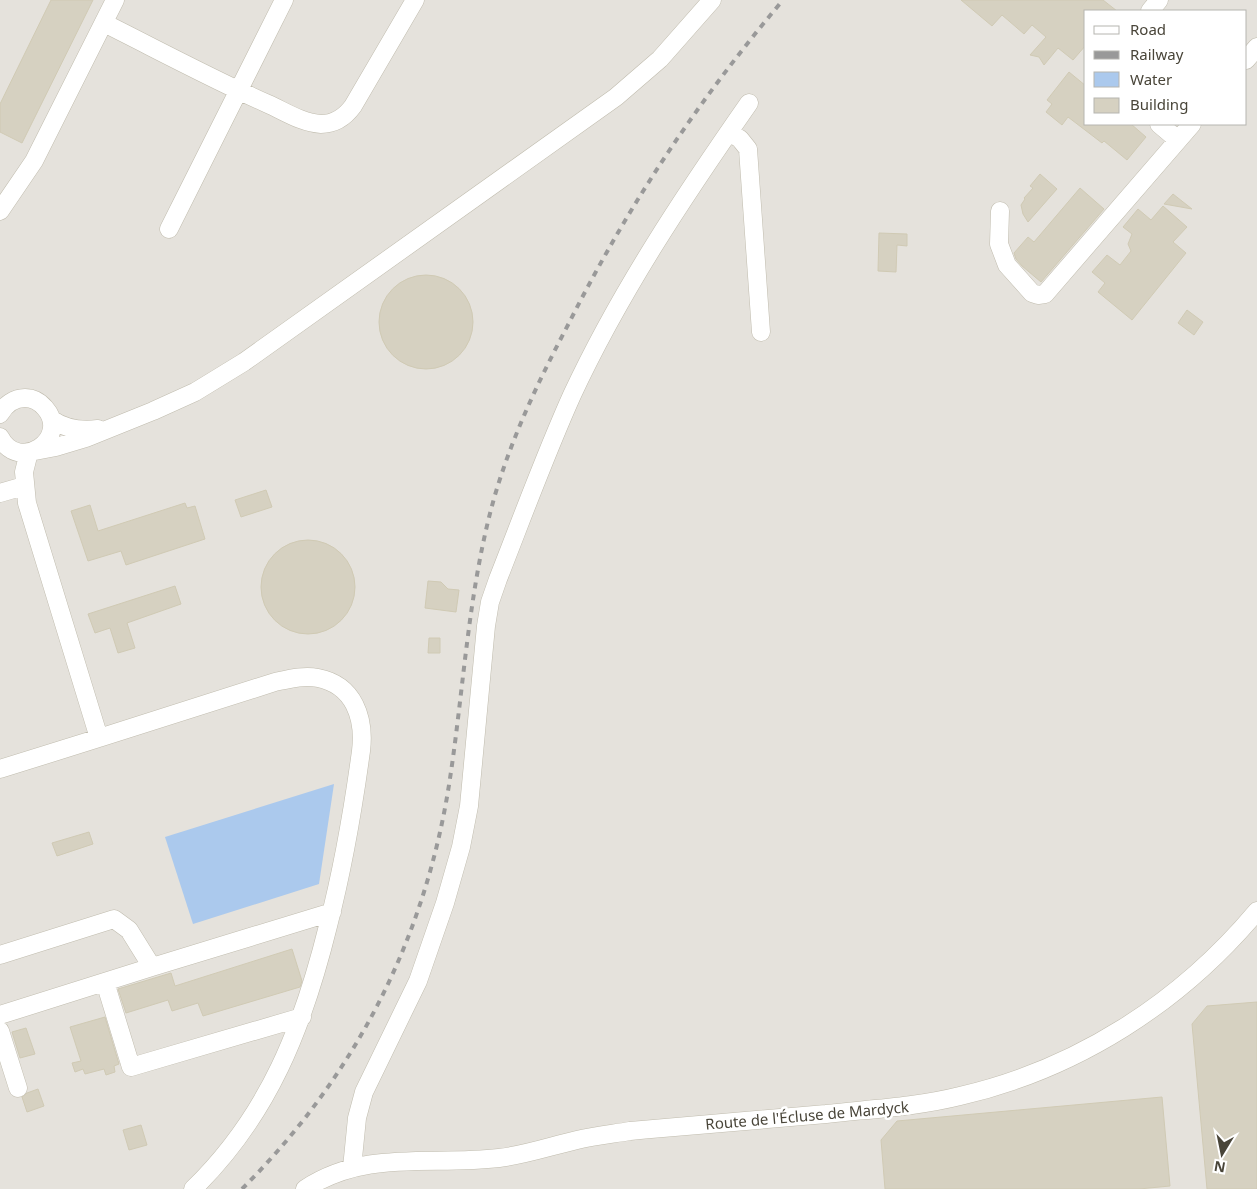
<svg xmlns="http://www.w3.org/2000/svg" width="1257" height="1189" viewBox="0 0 1257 1189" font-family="'Noto Sans',sans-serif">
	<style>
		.industrial { fill: #e5e2dc; fill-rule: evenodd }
		.water { fill: #abc9ed }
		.building { fill: #d6d1c1; stroke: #d0cab4 }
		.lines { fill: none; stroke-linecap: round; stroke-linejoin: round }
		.minor-casing { stroke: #c0bcae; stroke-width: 19 }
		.minor { stroke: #fff; stroke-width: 18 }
		.rail { stroke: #999; stroke-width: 4; stroke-dasharray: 6 6; stroke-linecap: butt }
		.labels { text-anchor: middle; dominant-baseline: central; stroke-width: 5; stroke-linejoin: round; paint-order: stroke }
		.street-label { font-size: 15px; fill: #494539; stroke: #fff }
	</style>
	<rect width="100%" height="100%" fill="#f5f3eb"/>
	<path class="industrial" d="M0,0H1257V1189H0ZM1086,11H1246V124H1086Z"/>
	<path class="water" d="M334,784L319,884L193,924L165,837Z"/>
	<path class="building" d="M51,0H93L22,143L0,132V104Z
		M961,0H1103L1117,11H1086V45L1073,60L1058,48L1044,65L1039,57L1030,55L1046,37L1032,25L1024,34L1002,15L992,26Z
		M1069,72L1086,86V124H1131L1146,137L1127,160L1104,141L1102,143L1068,117L1062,125L1046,112L1052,104L1047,100Z
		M1040,174L1057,189L1028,222L1023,214L1021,205L1025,199L1024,198L1033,188L1030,186Z
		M1080,188L1104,209L1041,282L1022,266L1016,259L1014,253L1028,237L1034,242Z
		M1173,194L1192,209L1164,204Z
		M1163,206L1187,227L1173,242L1186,253L1132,320L1098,292L1105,283L1092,272L1107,255L1120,265L1131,251L1128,244L1132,234L1123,227L1138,209L1151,220Z
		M879,233L907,234V246L897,245L896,272L878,271Z
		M379 322a47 47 0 1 1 94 0a47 47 0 1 1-94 0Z
		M1187,310L1203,322L1194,335L1178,323Z
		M266,490L272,507L241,517L235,500Z
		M185,503L187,508L195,506L205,539L126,565L121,551L88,561L71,511L90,505L98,531Z
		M261 587a47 47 0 1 1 94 0a47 47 0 1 1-94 0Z
		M428,581L441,582L448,589L459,590L456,612L425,608Z
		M175,586L181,604L127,623L135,648L118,653L110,628L95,633L88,614Z
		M429,638H440V653H428Z
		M89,832L93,844L57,856L52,843Z
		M292,949L302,981L300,987L203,1016L198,1003L172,1011L168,1000L126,1013L118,989L171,973L175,986Z
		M1257,1002V1189H1207L1192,1024L1207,1006Z
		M105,1017L119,1064L114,1066L115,1072L106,1075L104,1069L85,1074L83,1069L75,1072L72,1063L81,1061L70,1027Z
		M26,1028L35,1054L20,1058L12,1032Z
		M38,1089L44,1106L27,1112L22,1097L27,1093Z
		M1162,1097L1170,1186L1139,1189H885L881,1140L897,1121Z
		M141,1125L147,1145L129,1150L123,1130Z"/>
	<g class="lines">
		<defs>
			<path id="minor" d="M1150,11L1159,0
				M104,23C158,50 212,79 268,104C284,111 302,123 321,124C334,124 345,117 353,106L415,0
				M1246,60L1257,47
				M1159,124L1178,140
				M729,132L740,139L748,149L761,332
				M0,211L34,161L115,0
				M1000,211L999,244L1007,265L1032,293L1038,295L1045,294L1192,124
				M169,229L284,0
				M0,414C5,405 14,398 25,398C33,398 40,402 45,408C71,438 19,474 0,437
				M51,419C65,429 82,431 98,429
				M35,451L56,447L86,438L153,411L195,392L244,362L616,97L660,59L712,0
				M0,493L24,486
				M99,738L275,682C289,679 304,675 318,678C354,685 365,718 361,751C353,810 343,868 328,926C303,1027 269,1115 193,1189
				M0,769L99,738L27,503L24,472L29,452
				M0,955L114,919L129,930L152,967L332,912
				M105,982L131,1067L302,1017
				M0,1015L152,967
				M0,1031L18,1088
				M352,1168L357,1118L364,1092L418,981L445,903L461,847L469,806L486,626L490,602L498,579C522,518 545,455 572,395C620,292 684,196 749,103
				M305,1189C366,1149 431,1166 499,1158C525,1155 551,1146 577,1140C594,1136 612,1134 630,1131C695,1125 760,1120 826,1114C871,1109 916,1107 960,1096C1077,1069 1180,1003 1257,911"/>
		</defs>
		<use href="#minor" class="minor-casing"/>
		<use href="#minor" class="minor"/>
		<path class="rail" d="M242,1189C354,1077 424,942 449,785C464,689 468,589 495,495C513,434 540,378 569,323C629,204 697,102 783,0"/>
	</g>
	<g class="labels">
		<g class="street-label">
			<text transform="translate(807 1115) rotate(-5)">Route de l'Écluse de Mardyck</text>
		</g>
	</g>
	<rect x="1084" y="10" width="162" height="115" fill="#ffffff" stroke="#b6b5b0"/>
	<rect x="1094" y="26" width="25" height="8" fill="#ffffff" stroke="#b6b5b0"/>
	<text x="1130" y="35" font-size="15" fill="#494539">Road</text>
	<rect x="1094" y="51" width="25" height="8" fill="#999999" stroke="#b6b5b0"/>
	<text x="1130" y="60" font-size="15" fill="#494539">Railway</text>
	<rect x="1094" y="72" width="25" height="15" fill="#abc9ed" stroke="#b6b5b0"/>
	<text x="1130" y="85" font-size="15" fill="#494539">Water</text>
	<rect x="1094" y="98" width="25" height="15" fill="#d6d1c1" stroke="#b6b5b0"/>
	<text x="1130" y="110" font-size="15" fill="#494539">Building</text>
	<g transform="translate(1222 1154) rotate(190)" stroke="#ffffff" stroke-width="4" paint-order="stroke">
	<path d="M0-4L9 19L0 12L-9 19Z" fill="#494539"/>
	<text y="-8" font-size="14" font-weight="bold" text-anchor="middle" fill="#494539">N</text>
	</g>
</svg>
